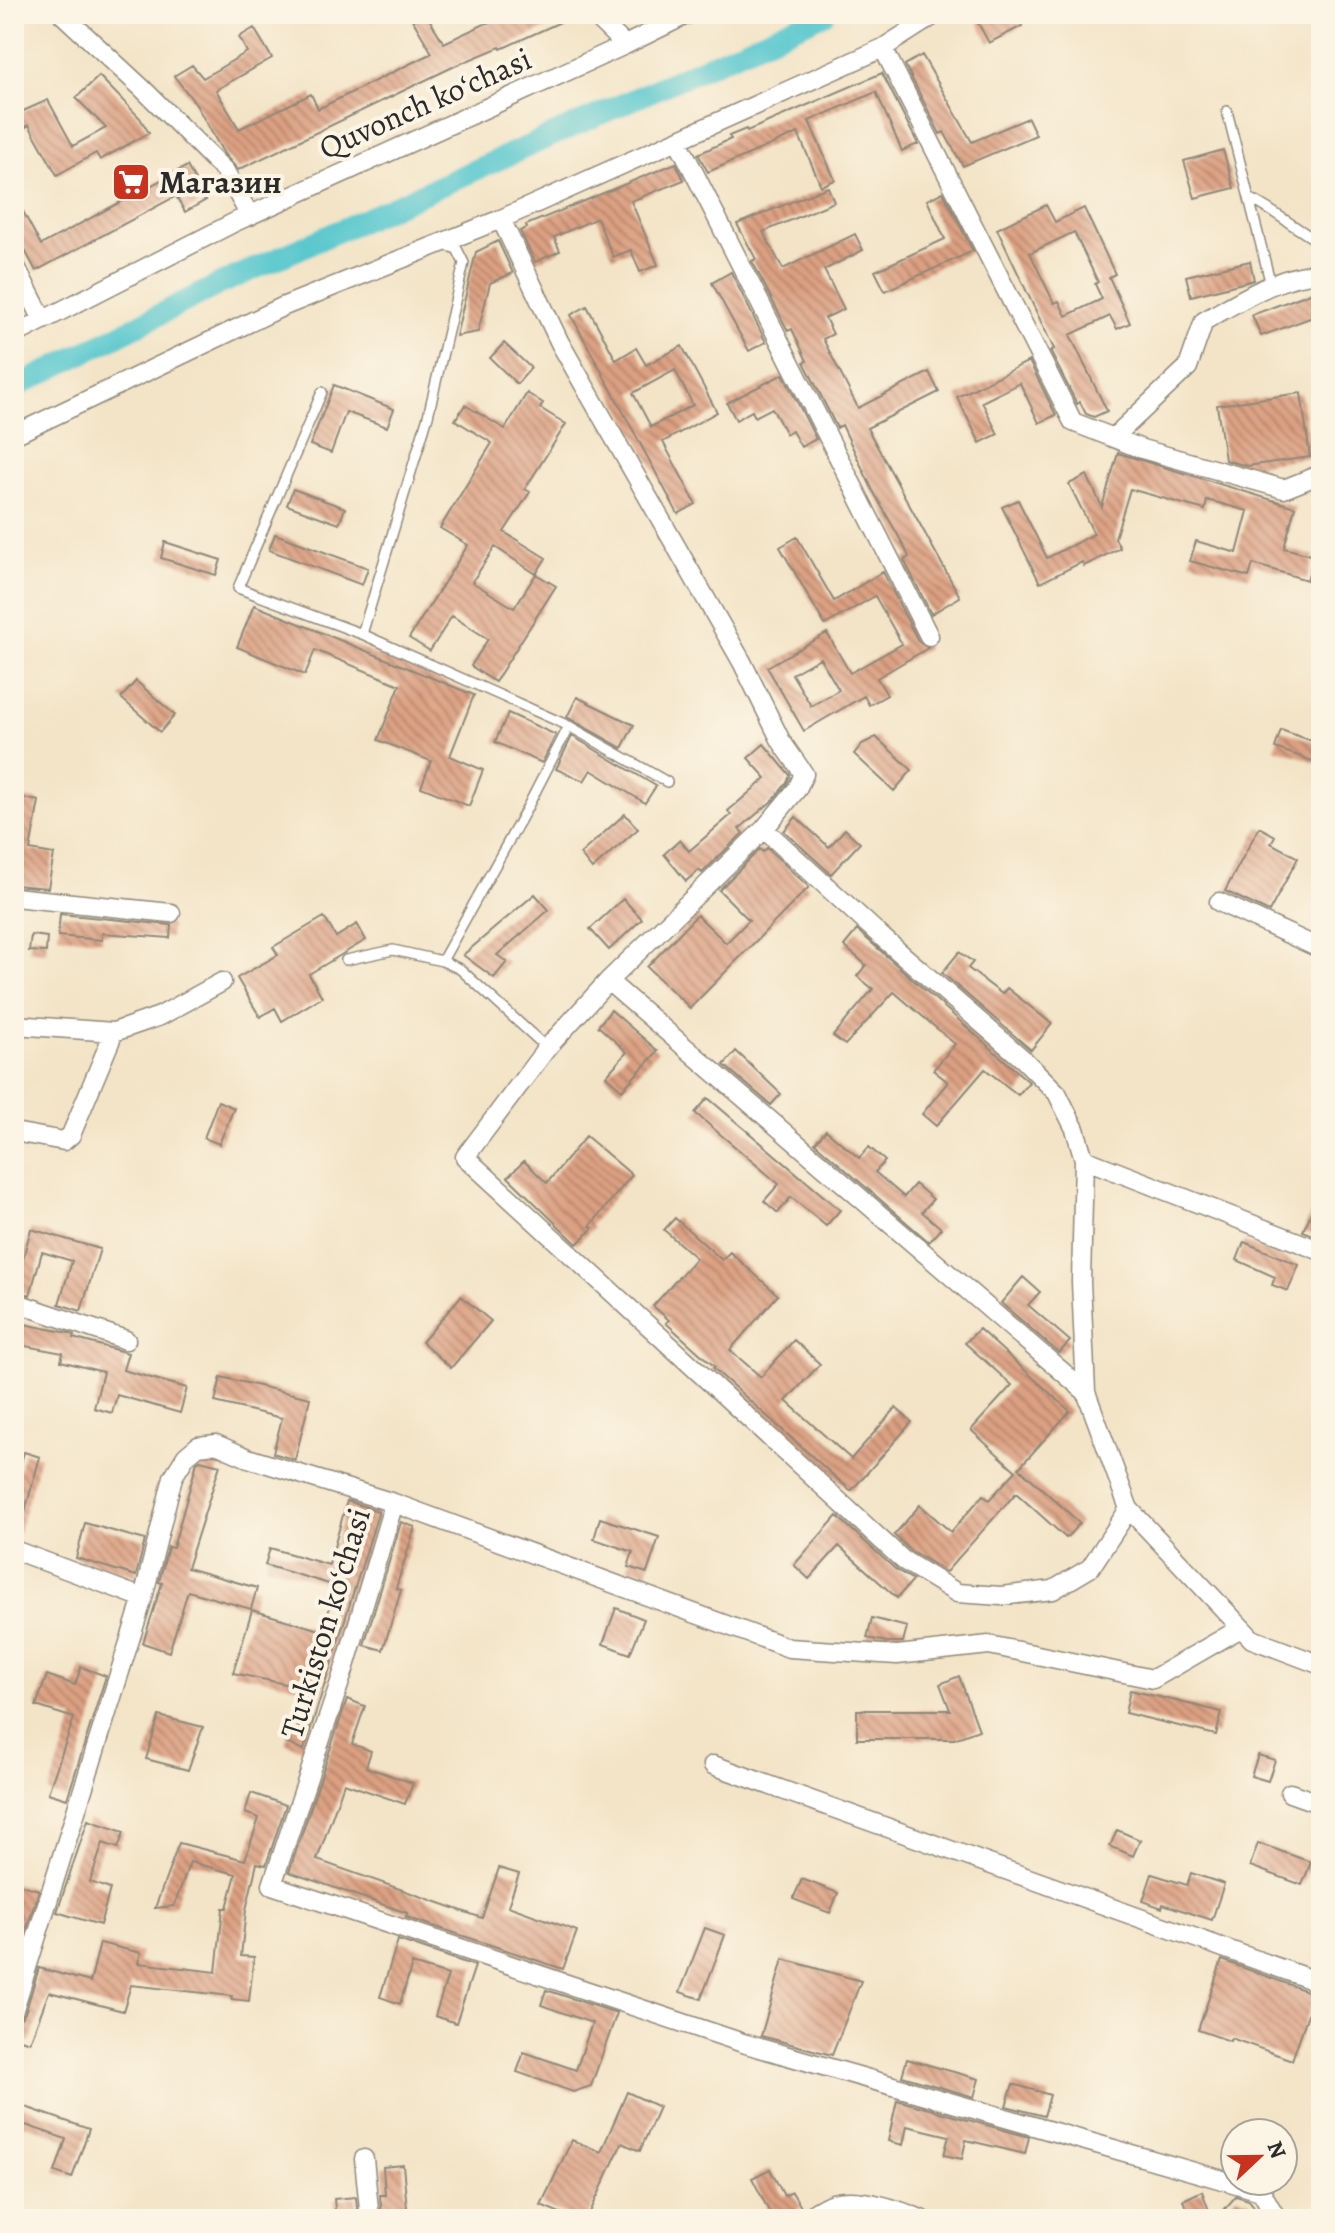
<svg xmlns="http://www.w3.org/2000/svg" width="1335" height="2233" viewBox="0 0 1335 2233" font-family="Alegreya,serif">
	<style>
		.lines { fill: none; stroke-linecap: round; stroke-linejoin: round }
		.canal { stroke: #59c7ce; stroke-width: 22 }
		.building { fill: url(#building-back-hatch); fill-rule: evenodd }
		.service-casing { stroke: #8f8879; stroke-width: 12 }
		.minor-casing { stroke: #8f8879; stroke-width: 21 }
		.service { stroke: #fff; stroke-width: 9 }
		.minor { stroke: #fff; stroke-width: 18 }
		.labels { text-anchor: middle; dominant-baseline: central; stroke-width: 8; stroke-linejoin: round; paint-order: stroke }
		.street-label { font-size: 32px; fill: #2b2b2b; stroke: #fcf5e5 }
		.poi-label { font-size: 32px; font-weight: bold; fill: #2b2b2b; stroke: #fcf5e5; text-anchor: start }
	</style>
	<defs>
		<pattern id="building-back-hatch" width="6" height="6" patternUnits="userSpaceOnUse" patternTransform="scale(2)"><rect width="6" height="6" fill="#dca082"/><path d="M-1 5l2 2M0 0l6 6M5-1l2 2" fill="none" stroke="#b3836b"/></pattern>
	</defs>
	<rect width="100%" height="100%" fill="#fcf5e5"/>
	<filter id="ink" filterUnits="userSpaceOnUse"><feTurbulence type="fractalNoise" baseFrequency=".0125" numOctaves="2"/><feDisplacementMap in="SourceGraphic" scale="16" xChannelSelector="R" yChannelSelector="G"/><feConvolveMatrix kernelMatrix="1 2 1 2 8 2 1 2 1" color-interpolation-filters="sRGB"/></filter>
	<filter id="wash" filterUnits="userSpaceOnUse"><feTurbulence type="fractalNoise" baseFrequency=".006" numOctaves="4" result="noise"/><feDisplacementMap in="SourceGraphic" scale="32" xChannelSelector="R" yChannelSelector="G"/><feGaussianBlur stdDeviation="1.8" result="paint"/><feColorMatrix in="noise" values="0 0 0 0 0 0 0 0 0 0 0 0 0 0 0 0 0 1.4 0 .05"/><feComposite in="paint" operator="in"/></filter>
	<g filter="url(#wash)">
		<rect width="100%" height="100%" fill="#f3e4c7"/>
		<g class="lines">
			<path class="canal" d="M14,388L218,285L824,14"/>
		</g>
		<g id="blocks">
			<path class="building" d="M409,14H426L444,43L506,14H578L501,49L500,47L457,65L238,170L224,154L195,103L174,76L192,65L203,78L247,52L239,37L254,28L272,58L216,90L239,129L311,94L318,109L432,53Z
				M996,14H1015L1022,26L989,43L978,23Z
				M922,55L972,142L1028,118L1036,135L963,166L944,132L940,134L905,65Z
				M882,73L918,144L902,151L876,92L809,121L835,180L821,186L798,133L708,172L698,154L731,139L729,136L746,129L747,131Z
				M99,76L140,118L149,133L100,160L96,153L57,175L29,125L14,133V115L48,100L73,146L106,128L76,98Z
				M1223,150L1234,188L1195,198L1184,161Z
				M676,163L684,180L631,201L658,265L640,272L631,250L613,257L597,218L554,237L560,251L535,262L520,231L527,228L526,225Z
				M187,166L206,200L185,212L176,196L36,271L14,230V195L41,245Z
				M828,187L834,202L763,232L783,269L855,234L863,250L824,270L844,309L825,318L833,334L823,339L858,408L929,372L939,392L867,428L960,597L931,614L904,560L909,557L904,546L873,491L842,425L837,428L804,362L807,361L792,329L788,331L752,261L756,259L737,224Z
				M943,192L973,251L885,291L875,271L945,239L927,200Z
				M1046,205L1055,222L1084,208L1115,274L1109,277L1130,323L1117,329L1110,316L1070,335L1107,411L1094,417L1086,414L1080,402L1077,404L1050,351L1054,349L997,229ZM1074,232L1098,282L1095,284L1102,299L1066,316L1059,301L1054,303L1030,253Z
				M498,241L513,273L490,283L478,332L456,336L476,252Z
				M1250,261L1254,280L1191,296L1186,276Z
				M731,272L766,342L749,351L712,283Z
				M1321,289V314L1261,336L1252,315Z
				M587,306L616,360L636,348L646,365L682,346L717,412L663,442L696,504L678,514L571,315ZM675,370L693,405L651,427L633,393Z
				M504,343L531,368L517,384L490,358Z
				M1029,361L1056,415L1039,423L1020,383L982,402L998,434L980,443L957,397Z
				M783,374L816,439L801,447L792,431L786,434L772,408L755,417L752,411L736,420L727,403Z
				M334,385L394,409L387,427L346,412L331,453L310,445Z
				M527,393L543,403L540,408L566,424L525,489L530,492L504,532L546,558L536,574L556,586L495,682L471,666L488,639L452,616L430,651L409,638L468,545L440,528L492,443L455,420L465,405L505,429ZM495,547L536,574L514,608L472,582Z
				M1301,393L1310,457L1247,466L1225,460L1217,405Z
				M1118,453L1295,507L1284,548L1314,556L1307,580L1253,564L1249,577L1190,561L1196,541L1237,553L1248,511L1207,500L1205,510L1130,489L1115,538L1120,548L1084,566L1082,562L1040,583L1002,507L1018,500L1047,558L1094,534L1069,484L1087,475L1102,507Z
				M293,489L345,508L339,524L287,505Z
				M275,534L368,568L362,585L269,550Z
				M797,537L834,601L883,572L918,641L928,648L877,678L887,695L869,705L864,696L804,731L767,667L827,633L850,673L902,644L875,596L825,625L780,547ZM820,658L839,690L811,706L792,674Z
				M165,542L221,560L216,575L161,558Z
				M254,605L474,695L450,756L483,770L469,806L421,787L431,761L378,740L400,685L315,650L305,675L237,647Z
				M136,681L175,715L160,732L121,698Z
				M577,697L634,725L622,748L567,717Z
				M508,713L556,735L542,763L495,742Z
				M1281,730L1321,744V764L1275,748Z
				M572,736L656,786L645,803L591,770L584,781L556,769Z
				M876,737L912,770L894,791L854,754L862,744Z
				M764,744L790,775L787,783L772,801L739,829L743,833L702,873L699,870L686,881L664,854L680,840L689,851L731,815L728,811L766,778L748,758Z
				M14,796L39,801L30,850L54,854L48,888L14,885Z
				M625,814L638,829L592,869L580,854Z
				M796,817L829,847L845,829L860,843L831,874L784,831Z
				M1259,827L1275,836L1271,843L1298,858L1269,912L1225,891Z
				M767,848L809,887L690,1008L647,967L697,915L726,943L749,920L719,890L760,849L763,852Z
				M535,894L549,910L497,955L507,962L494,978L463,955Z
				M623,899L642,919L609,950L590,929Z
				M60,914L171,925L170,938L102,933V940L58,936Z
				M324,917L336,937L357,924L366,940L309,974L322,997L282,1021L275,1008L260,1017L237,978L278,955L273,947Z
				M857,930L1029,1082L1018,1095L985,1069L936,1126L922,1114L948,1082L933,1070L955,1044L894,992L845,1045L833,1036L873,989L857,976L866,965L844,946Z
				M31,935L47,937L46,952L29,951Z
				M959,952L973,962L968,968L1002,994L1007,988L1052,1024L1031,1050L942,973Z
				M611,1010L658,1051L622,1090L606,1076L627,1052L598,1026Z
				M736,1051L781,1094L771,1105L724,1065Z
				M708,1098L840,1210L826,1226L791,1197L778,1213L764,1201L779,1184L695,1113Z
				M218,1101L234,1108L219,1144L204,1138Z
				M826,1130L859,1158L869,1147L885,1161L875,1172L904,1197L915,1184L933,1199L922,1212L941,1228L929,1242L815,1143Z
				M586,1136L632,1175L590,1226L593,1228L577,1244L508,1177L524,1161L547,1183Z
				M1321,1191V1238L1303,1231Z
				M675,1218L722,1260L730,1252L778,1295L730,1350L761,1377L794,1340L820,1364L786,1401L851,1459L896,1408L912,1422L851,1491L713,1368L715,1367L666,1323L669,1320L653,1306L696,1258L664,1230Z
				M31,1229L100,1249L81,1311L59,1304L72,1261L42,1252L30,1295L14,1290Z
				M1244,1242L1299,1265L1288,1291L1272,1285L1275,1277L1237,1260Z
				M1023,1277L1040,1292L1028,1305L1070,1341L1059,1353L1001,1303Z
				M461,1296L491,1321L451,1368L422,1342Z
				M14,1322L69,1333L74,1335L73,1338L128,1353L123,1370L187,1388L180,1413L117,1395L112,1413L94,1408L103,1372L61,1361L63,1353L14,1344Z
				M979,1329L1070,1411L1019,1468L1080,1523L1066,1538L1016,1493L946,1572L910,1550L894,1535L920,1505L951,1532L983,1495L989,1500L1016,1471L971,1430L1012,1385L965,1343Z
				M221,1377L310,1398L295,1460L273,1453L282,1418L215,1402Z
				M24,1452L40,1457L19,1532H14V1488Z
				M200,1460L220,1465L187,1568L257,1588L251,1609L188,1591L169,1652L143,1643L162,1583L159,1582L168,1547L173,1548L197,1462Z
				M347,1501L378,1511V1514L304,1750L285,1743L304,1688L233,1673L252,1610L323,1631L336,1586L265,1565L270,1548L329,1565Z
				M837,1516L895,1569L913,1580L897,1598L839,1546L809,1579L794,1565Z
				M600,1518L659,1537L647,1573L628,1567L633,1552L594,1539Z
				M401,1522L415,1527L396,1588L401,1590L383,1650L364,1645Z
				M85,1523L145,1540L136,1576L76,1558Z
				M616,1608L644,1619L630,1654L603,1644Z
				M872,1618L907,1627L903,1642H887L867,1638Z
				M81,1667L106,1676L67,1799L48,1793L74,1718L36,1706L47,1675L75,1685Z
				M959,1676L979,1730L954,1739H857V1710H950L940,1684Z
				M1130,1690L1222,1712L1216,1735L1125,1713Z
				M347,1699L365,1706L352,1744L371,1751L366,1767L413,1783L405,1804L344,1783L317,1860L482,1918L499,1868L519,1874L508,1906L577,1931L563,1969L406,1917L407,1913L289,1872Z
				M159,1716L203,1727L188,1770L146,1759Z
				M1258,1755L1275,1760L1268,1781L1251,1776Z
				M251,1793L286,1805L266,1865L257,1863L246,1910L241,1956L254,1957L249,2001L231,1999L232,1996L131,1985L123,2011L49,1992L30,2042L14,2037V2021L21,2018L25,2013L39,1968L90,1982L100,1943L141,1953L138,1963L216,1972L223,1908H227L236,1874L190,1862L174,1906L155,1908L179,1843L245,1860L259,1818L245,1813Z
				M88,1820L124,1832L118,1848L103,1843L90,1882L110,1889L100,1925L57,1912Z
				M1117,1830L1140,1840L1133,1856L1110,1846Z
				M1258,1843L1311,1862L1302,1885L1250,1866Z
				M1191,1873L1224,1884L1212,1920L1163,1904L1162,1908L1143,1901L1152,1874L1187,1885Z
				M802,1879L838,1893L830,1913L793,1899Z
				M14,1883L39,1890L17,1959L14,1958Z
				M705,1928L725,1935L701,1999L680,1992Z
				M398,1940L475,1966L456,2023L435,2016L448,1975L412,1964L400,2004L380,1997Z
				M783,1959L861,1981L832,2055L761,2036Z
				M1222,1960L1315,1994L1292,2060L1231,2038L1230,2041L1198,2030Z
				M546,1990L617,2013L591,2086L573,2092L517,2072L524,2052L576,2070L592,2023L541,2005Z
				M907,2059L979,2079L974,2097L902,2076Z
				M1013,2084L1050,2095L1044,2116L1006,2106Z
				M627,2092L659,2107L640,2151L622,2143L587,2219H574L541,2205L572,2140L601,2152Z
				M897,2100L1029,2137L1025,2154L966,2140L962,2159L944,2155L949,2136L907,2126L903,2145L888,2141Z
				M14,2103L89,2129L72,2178L55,2172L66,2139L14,2121Z
				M403,2165L408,2219H382L380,2195H385L383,2167Z
				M770,2169L784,2196L792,2192L801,2207L788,2219H773L752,2178Z
				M1202,2191L1212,2219H1190L1183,2200Z
				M1236,2196L1249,2200L1263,2219H1216Z
				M356,2197L358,2219H336L334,2199Z"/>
		</g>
	</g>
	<g filter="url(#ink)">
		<use href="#blocks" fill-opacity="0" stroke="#8f8879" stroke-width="2"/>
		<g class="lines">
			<defs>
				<path id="service" d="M1227,111L1271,285
					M1249,198C1275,211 1296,229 1321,243
					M322,392L238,588L362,634
					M569,726L667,782
					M346,960L393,950L442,961L460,969L547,1048
					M442,961L527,808L569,726L362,634L428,416L464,263L457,249L444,245"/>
				<path id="minor" d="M62,14L143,89L225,171L250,216
					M593,14L625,45
					M883,48L1073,422L1142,449L1284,489L1321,474
					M678,141L929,636
					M501,219L560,343L742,662L781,741L804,774L797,789L764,829L883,938L1023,1059L1057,1093L1075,1129L1084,1159L1081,1282L1086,1392L1129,1509L1090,1568L1053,1590L1001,1596L957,1593L903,1560L465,1157L547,1048L608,981L764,829
					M14,263L43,320
					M14,335L235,222L625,45L688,14
					M14,435L282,307L501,219L883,48L936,14
					M1113,438L1188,367L1204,321C1240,301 1278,275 1321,273
					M14,897L171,913
					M1219,902L1321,949
					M608,981L1086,1392
					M14,1025L114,1032L160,1016L222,982
					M14,1132L64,1141L71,1135L114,1032
					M1084,1159L1321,1251
					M14,1302L126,1340
					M394,1503L789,1648L897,1655L989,1645L1153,1679L1241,1628
					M1129,1509L1252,1639L1321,1665
					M14,1550L143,1598L173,1477L186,1456L198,1446L216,1444L248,1458L394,1503L344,1670L272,1885L746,2044L1261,2191L1277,2219
					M713,1765L1321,1983
					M1290,1793L1321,1804
					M14,2009L143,1598
					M364,2159L370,2219
					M804,2219C813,2214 823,2206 833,2203C859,2196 897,2209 921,2219"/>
			</defs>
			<use href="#service" class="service-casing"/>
			<use href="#minor" class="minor-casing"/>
			<use href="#service" class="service"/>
			<use href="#minor" class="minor"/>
		</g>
	</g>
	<defs>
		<symbol id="supermarket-square" viewBox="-11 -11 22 22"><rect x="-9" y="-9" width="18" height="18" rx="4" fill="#c8321e" stroke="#fcf5e5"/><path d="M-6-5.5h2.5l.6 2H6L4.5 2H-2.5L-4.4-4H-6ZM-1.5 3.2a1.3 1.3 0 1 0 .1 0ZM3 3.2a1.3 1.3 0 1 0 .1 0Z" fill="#fff"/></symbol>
	</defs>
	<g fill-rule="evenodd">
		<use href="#supermarket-square" x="109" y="160" width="44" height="44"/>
	</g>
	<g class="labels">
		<g class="street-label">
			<text transform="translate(425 103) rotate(-24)">Quvonch koʻchasi</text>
			<text transform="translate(325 1623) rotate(-73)">Turkiston koʻchasi</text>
		</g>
		<g class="poi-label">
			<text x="159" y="182">Магазин</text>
		</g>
	</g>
	<rect width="1335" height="2233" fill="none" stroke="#fcf5e5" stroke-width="48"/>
	<g transform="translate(1259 2157) rotate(68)"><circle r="38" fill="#fcf5e5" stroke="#a8a49b" stroke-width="2"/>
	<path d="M0-6L14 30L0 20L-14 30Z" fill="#c8321e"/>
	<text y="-12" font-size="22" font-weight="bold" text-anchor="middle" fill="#2b2b2b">N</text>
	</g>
</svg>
